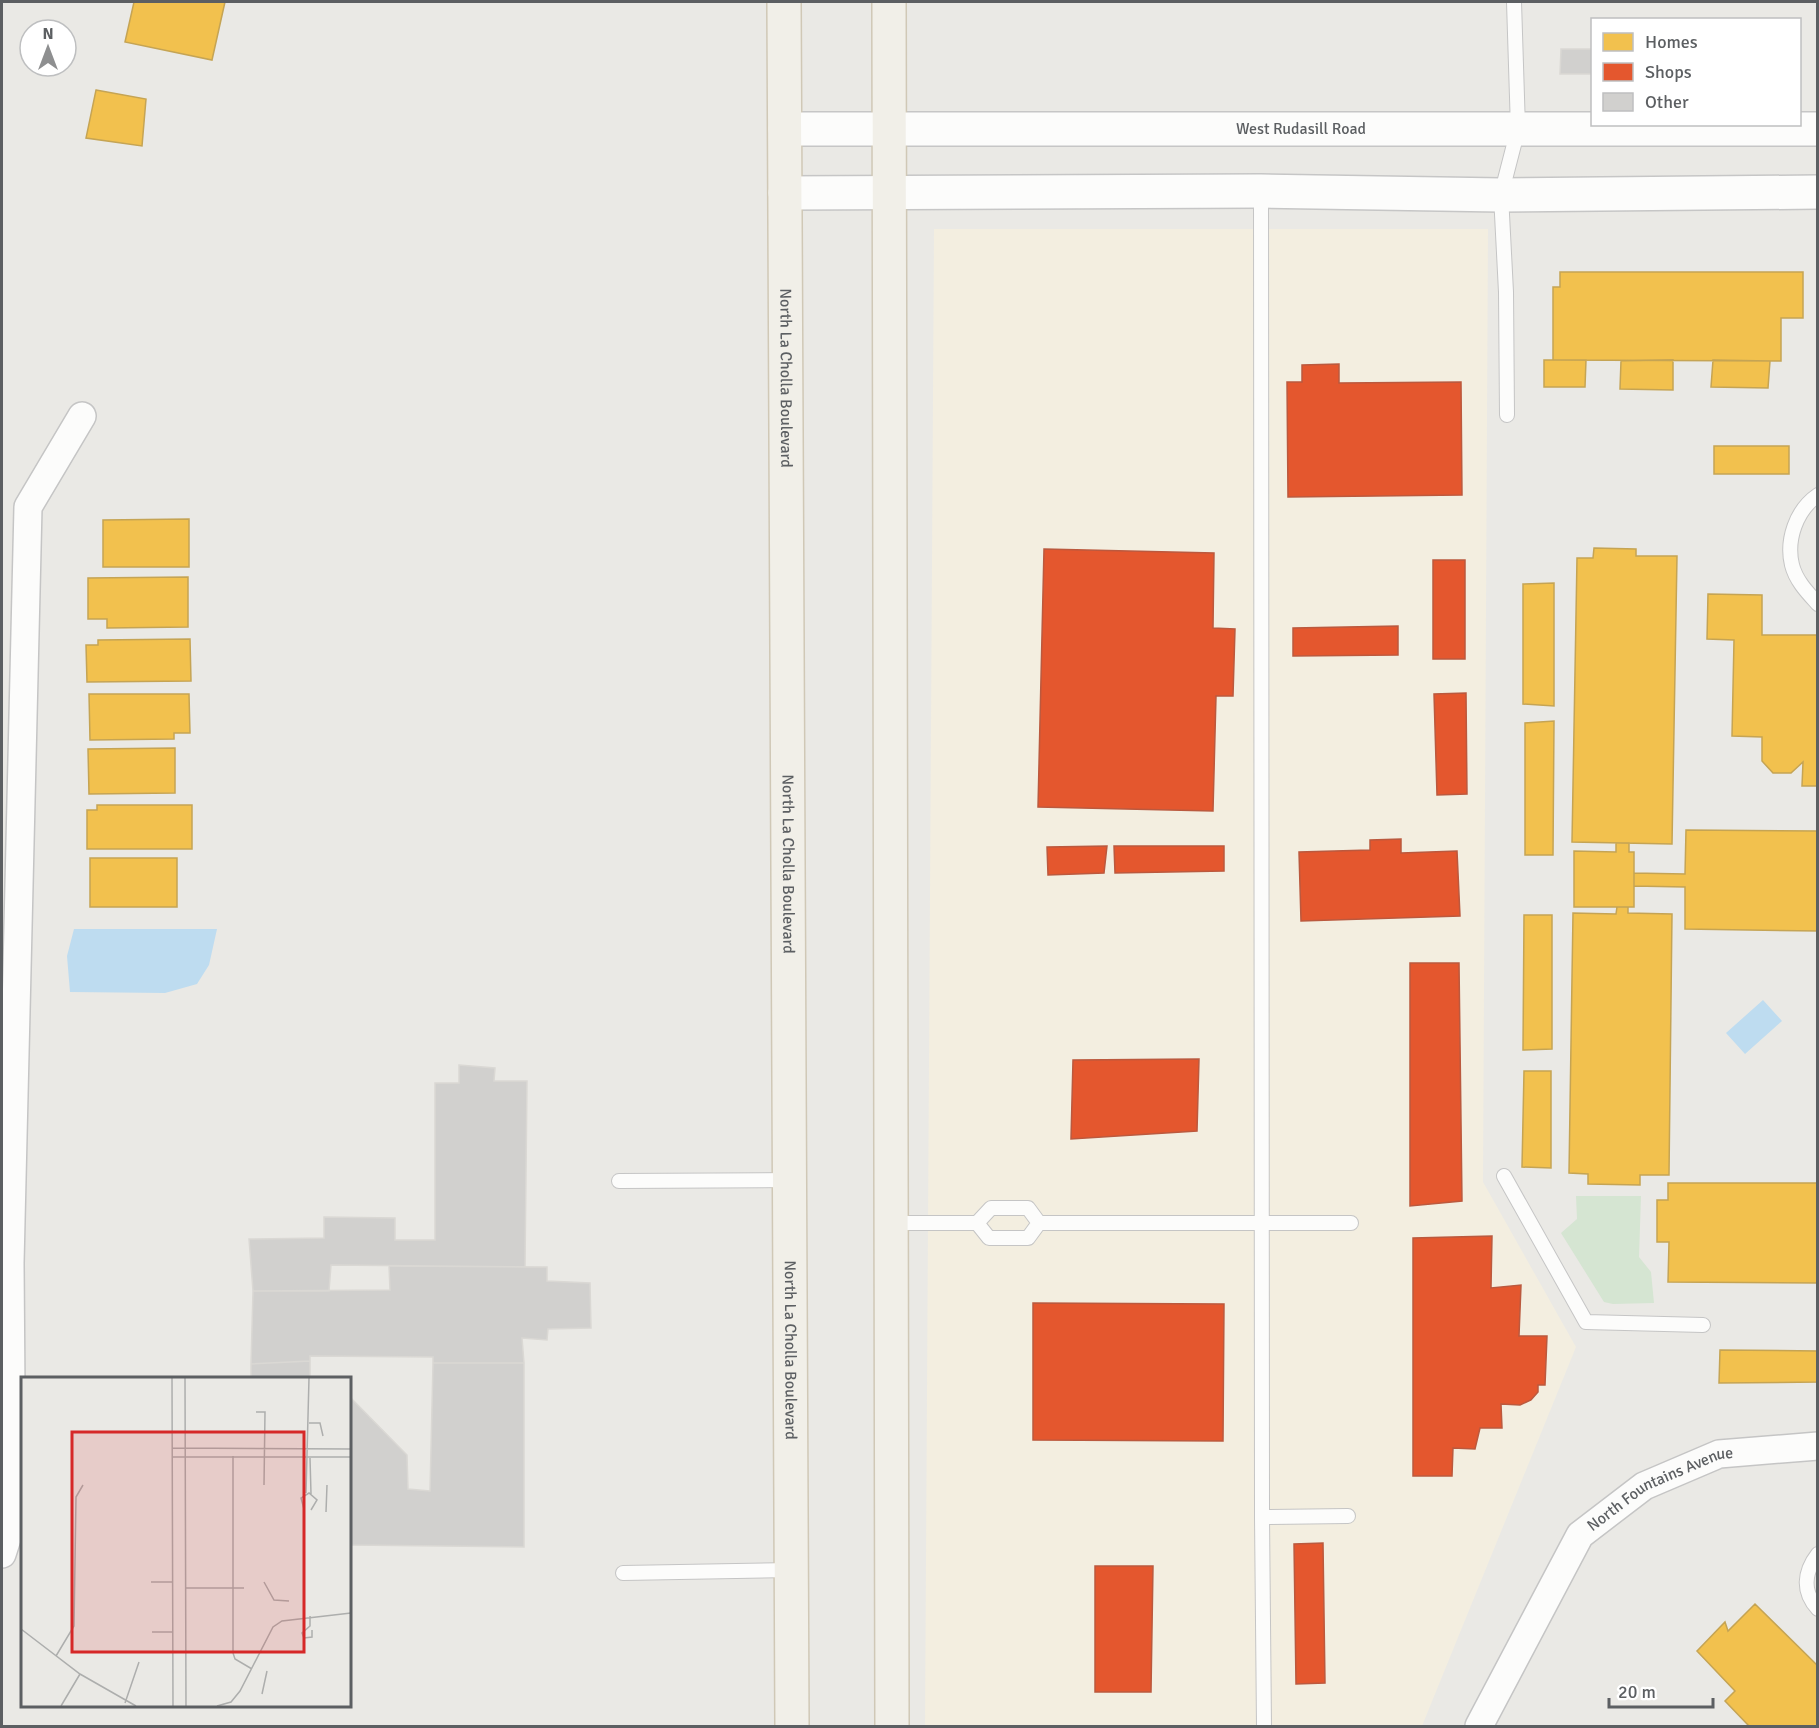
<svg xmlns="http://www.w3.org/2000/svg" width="1819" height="1728" viewBox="0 0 1819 1728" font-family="Signika,sans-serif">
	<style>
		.commercial { fill: #f3eee0 }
		.green { fill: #d5e5d2 }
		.water { fill: #bedcf0 }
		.homes { fill: #f2c14e; stroke: #c5a454; stroke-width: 1.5 }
		.shops { fill: #e4572e; stroke: #bb593e; stroke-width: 1.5 }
		.building { fill: #d1d0ce; stroke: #dad8d4; stroke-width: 1.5 }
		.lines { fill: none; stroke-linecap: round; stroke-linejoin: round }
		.lane-casing { stroke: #c5c5c5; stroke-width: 16 }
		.street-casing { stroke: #c5c5c5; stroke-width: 30 }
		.secondary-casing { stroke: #c6c6c6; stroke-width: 36 }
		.primary-casing { stroke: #d0c8b6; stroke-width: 36 }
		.lane { stroke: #fcfcfb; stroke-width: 14 }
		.street { stroke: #fcfcfb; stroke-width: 27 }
		.secondary { stroke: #fcfcfb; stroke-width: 33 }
		.primary { stroke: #f1efe8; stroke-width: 33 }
		.labels { text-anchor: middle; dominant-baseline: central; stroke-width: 6; stroke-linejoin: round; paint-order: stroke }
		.street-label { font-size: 16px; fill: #5c5f62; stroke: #fff }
		.inset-road { fill: none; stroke: #adaead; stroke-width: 1.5 }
		.view { fill: #d62828; fill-opacity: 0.15; stroke: #d62828; stroke-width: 3 }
		.inset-edge { fill: none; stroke: #5c5f62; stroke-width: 3 }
	</style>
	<rect width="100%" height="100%" fill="#eae9e5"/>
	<path class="commercial" d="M934,229H1488L1483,1182L1576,1347L1422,1726H925Z"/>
	<path class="green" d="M1576,1196H1641L1639,1257L1651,1272L1654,1303L1613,1304L1604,1302L1561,1233L1577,1219Z"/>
	<path class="water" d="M74,929H217L209,965L197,984L165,993L70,992L67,956Z
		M1763,1000L1782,1021L1745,1054L1726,1033Z"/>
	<path class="homes" d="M134,2H225L212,60L125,42Z
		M96,90L146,99L142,146L86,138Z
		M1560,272H1803V318H1781V361L1553,360V287H1560Z
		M1544,360H1586L1585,387H1544Z
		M1673,360V390L1620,389L1621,361Z
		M1713,360L1770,361L1768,388L1711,387Z
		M1714,446H1789V474H1714Z
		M189,519V567H103V520Z
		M1594,548L1636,549V556H1677L1672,844L1572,842L1577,558H1593Z
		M188,577V627L107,628V619H88V578Z
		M1554,583V706L1523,704V584Z
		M1708,594L1762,595V635H1818V786H1802L1803,762L1791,773H1773L1762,761V737L1732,736L1734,640L1707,639Z
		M190,639L191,681L87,682L86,645H98V640Z
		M89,694H189L190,733H174V739L90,740Z
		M1554,721L1553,855H1525V723Z
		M175,748V793L89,794L88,749Z
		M97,805H192V849H87V810H97Z
		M1686,830L1818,831V931L1685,929V887L1634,886V873L1685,874Z
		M1616,843H1629V852H1634V907H1574V851L1616,852Z
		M90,858H177V907H90Z
		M1617,907H1628V913L1672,914L1669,1175H1640V1185L1588,1184V1174L1569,1173L1573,913L1616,914Z
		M1524,915H1552V1049L1523,1050Z
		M1524,1071H1551V1168L1522,1167Z
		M1668,1183H1818V1283L1668,1282L1669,1242H1657V1200H1668Z
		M1720,1350L1818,1351V1382L1719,1383Z
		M1755,1604L1818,1666V1726H1749L1725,1701L1735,1691L1697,1651L1725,1622L1728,1631Z"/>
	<path class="shops" d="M1339,364V383L1461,382L1462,495L1288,497L1287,382H1302V365Z
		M1044,549L1214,553L1213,628L1235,629L1233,696H1216L1213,811L1038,807Z
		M1433,560H1465V659H1433Z
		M1398,626V655L1293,656V628Z
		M1466,693L1467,794L1437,795L1434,694Z
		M1401,839V853L1457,851L1460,916L1301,921L1299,852L1370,850V840Z
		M1107,846L1104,873L1048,875L1047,847Z
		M1114,846H1224V871L1115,873Z
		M1410,963H1459L1462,1201L1410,1206Z
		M1199,1059L1197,1131L1071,1139L1073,1060Z
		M1492,1236L1491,1288L1521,1285L1519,1336H1547L1545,1385H1538V1392L1531,1400L1520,1405L1501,1404L1502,1428H1480L1475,1449L1453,1448L1452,1476H1413V1238Z
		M1033,1303L1224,1304L1223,1441L1033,1440Z
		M1323,1543L1325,1683L1296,1684L1294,1544Z
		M1095,1566H1153L1151,1692H1095Z"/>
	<path class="building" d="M1561,49H1592V74H1560Z
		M459,1065L495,1068L494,1081H527L525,1267L331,1265L329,1291H253L249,1239L324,1238V1217L395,1218V1240H435V1083H459Z
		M389,1266L547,1267V1281L590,1283L591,1328L548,1329L547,1340L522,1338L524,1363H433V1357L310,1356V1361L251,1364L253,1291L390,1290Z
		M310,1361V1378H251V1364Z
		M433,1363H524V1547L350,1545V1397L407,1455L408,1489L430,1491Z"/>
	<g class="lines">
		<defs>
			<path id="lane" d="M1261,191L1262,1517L1264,1726
				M1507,415L1506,292L1501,195L1518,129L1514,2
				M1818,495C1796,510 1786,540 1792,565C1796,581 1808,593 1818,604
				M1504,1176L1586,1322L1703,1325
				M619,1181L790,1180
				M891,1223H977L991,1208H1028L1039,1223
				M977,1223L989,1238H1028L1039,1223
				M1039,1223H1351
				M1262,1517L1348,1516
				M1818,1554C1804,1572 1802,1592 1818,1609
				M623,1573L792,1570"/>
			<g id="street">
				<path d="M2,1554L12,1523L10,1263L28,507L82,416"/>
				<path id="s1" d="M1479,1726L1580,1535L1644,1486L1719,1454L1818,1446"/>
			</g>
			<g id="secondary">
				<path id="s2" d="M785,129H1818"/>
				<path d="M785,193L1261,191L1501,195L1818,192"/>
			</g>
			<g id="primary">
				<path id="s3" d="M784,2L792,1726"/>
				<path d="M889,2L892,1726"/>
			</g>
		</defs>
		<use href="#lane" class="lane-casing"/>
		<use href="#street" class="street-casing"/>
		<use href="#secondary" class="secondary-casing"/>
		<use href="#primary" class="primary-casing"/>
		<use href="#lane" class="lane"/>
		<use href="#street" class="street"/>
		<use href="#secondary" class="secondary"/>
		<use href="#primary" class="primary"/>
	</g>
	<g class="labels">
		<g class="street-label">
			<text stroke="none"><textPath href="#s2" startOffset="516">West Rudasill Road</textPath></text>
			<text stroke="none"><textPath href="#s3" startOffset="376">North La Cholla Boulevard</textPath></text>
			<text stroke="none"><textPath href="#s3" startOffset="862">North La Cholla Boulevard</textPath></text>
			<text stroke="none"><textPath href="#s3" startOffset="1348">North La Cholla Boulevard</textPath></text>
			<text stroke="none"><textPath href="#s1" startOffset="310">North Fountains Avenue</textPath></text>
		</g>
	</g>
	<g transform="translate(21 1377)">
		<rect width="330" height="330" fill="#eae9e5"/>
		<path class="inset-road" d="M151,1L152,329M164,1L165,329M235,35H244L243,108M288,46H299L302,59M151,71L330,72M212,79V276L214,282L231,292M151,80H330M289,81L290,117M285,116L288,1M283,132L280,121L288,116L296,123L290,133M305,135L306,108M130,205H152M243,205L253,223L268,224M165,211H223M289,239V249L281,256L283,261L291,260V253M0,252L59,297L115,329M131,255H152M35,279L53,249L55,120L62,108M241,317L246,294M104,326L118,285M40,329L59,297M196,329L210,325L219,314L252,250L261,244L330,236"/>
		<path class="view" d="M51,55H283V275H51Z"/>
		<rect width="330" height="330" class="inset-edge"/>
	</g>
	<rect width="1819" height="1728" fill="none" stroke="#5c5f62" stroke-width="6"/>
	<rect x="1591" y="18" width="210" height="108" fill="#ffffff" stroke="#bebfc0" stroke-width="1.5"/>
	<rect x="1603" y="33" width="30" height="18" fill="#f2c14e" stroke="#bebfc0" stroke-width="1.5"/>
	<text x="1645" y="48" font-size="18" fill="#5c5f62">Homes</text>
	<rect x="1603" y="63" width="30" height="18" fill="#e4572e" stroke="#bebfc0" stroke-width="1.5"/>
	<text x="1645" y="78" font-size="18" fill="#5c5f62">Shops</text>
	<rect x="1603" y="93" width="30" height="18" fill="#d1d0ce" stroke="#bebfc0" stroke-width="1.5"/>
	<text x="1645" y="108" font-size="18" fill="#5c5f62">Other</text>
	<g transform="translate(48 48)"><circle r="28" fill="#ffffff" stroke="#bebfc0" stroke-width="1.5"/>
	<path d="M0-4.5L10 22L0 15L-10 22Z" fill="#8e8f90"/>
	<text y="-9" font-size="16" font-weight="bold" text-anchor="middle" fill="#5c5f62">N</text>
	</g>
	<path d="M1609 1698v9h104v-9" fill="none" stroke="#5c5f62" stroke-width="3"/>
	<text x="1618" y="1698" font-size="18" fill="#5c5f62" stroke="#ffffff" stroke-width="4.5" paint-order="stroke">20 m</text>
</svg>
